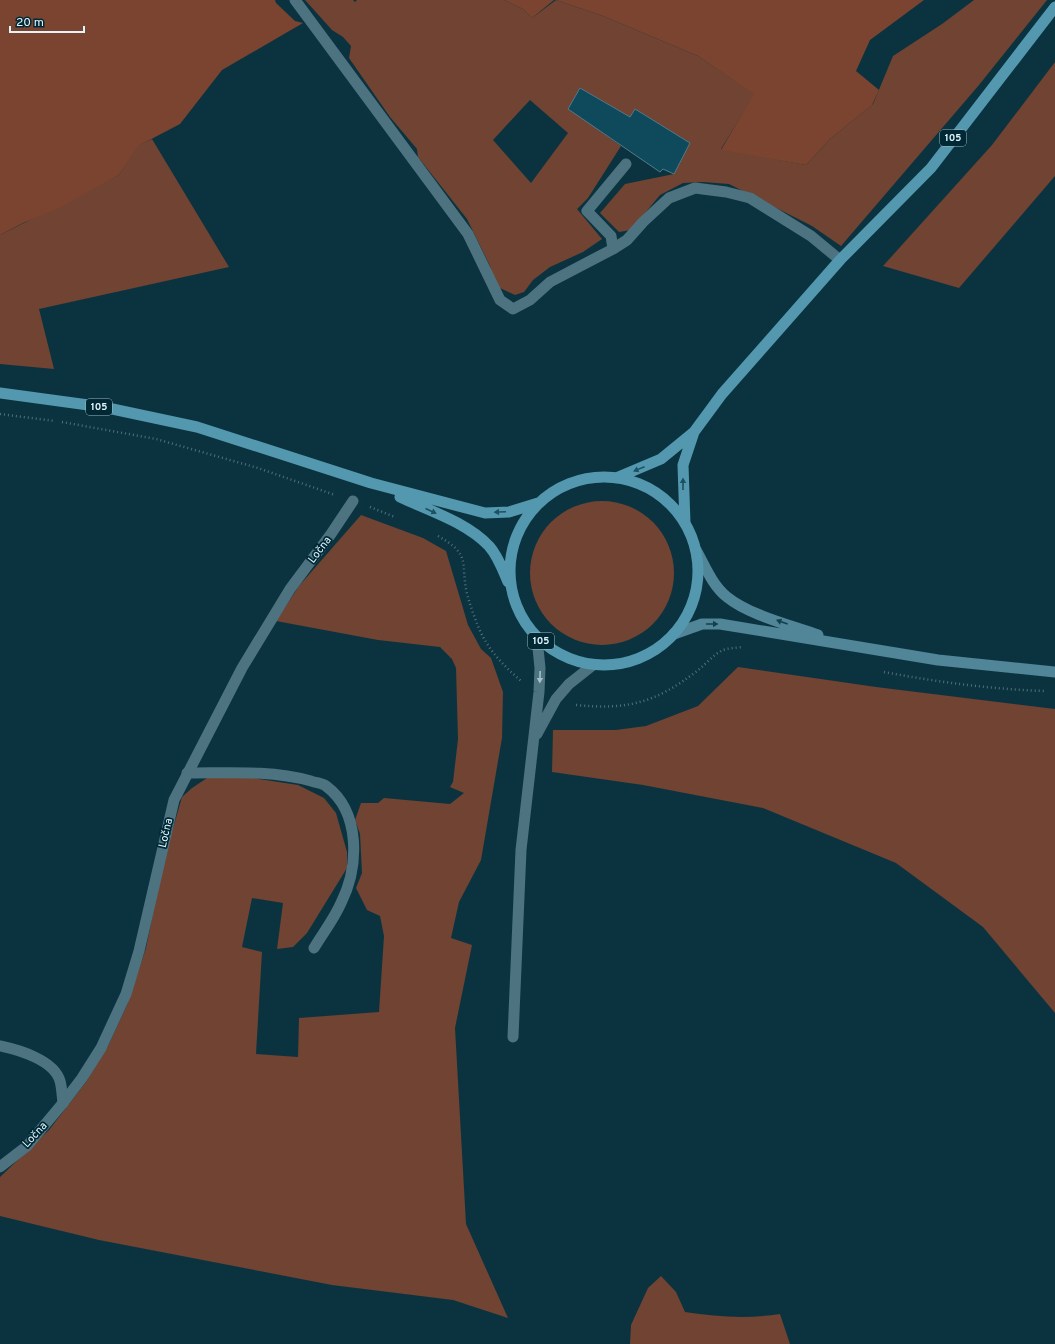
<svg xmlns="http://www.w3.org/2000/svg" width="1055" height="1344" viewBox="0 0 1055 1344" font-family="Overpass,sans-serif">
	<style>
		.green { fill: #704332; fill-rule: evenodd }
		.forest { fill: #7b4430 }
		.building { fill: #0e4a5c; stroke: #547a88 }
		.lines { fill: none; stroke-linecap: round; stroke-linejoin: round }
		.path { stroke: #4e707a; stroke-width: 2.5; stroke-dasharray: 1 3; stroke-linecap: butt }
		.service { stroke: #4d7381; stroke-width: 11 }
		.minor { stroke: #4d7381; stroke-width: 11 }
		.secondary { stroke: #518598; stroke-width: 11 }
		.primary { stroke: #5498af; stroke-width: 11 }
		.oneway { fill: #1d5060 }
		.oneway2 { fill: #14404e }
		.oneway3 { fill: #a5c0cb }
		.labels { text-anchor: middle; dominant-baseline: central; stroke-width: 3.5; stroke-linejoin: round; paint-order: stroke }
		.shield { fill: #002935; stroke: #9db7c0; stroke-width: 1 }
		.shield-label { font-size: 10px; font-weight: bold; fill: #e0f4fc }
		.street-label { font-size: 11px; fill: #e0f4fc; stroke: #002935 }
	</style>
	<rect width="100%" height="100%" fill="#0b333f"/>
	<path class="green" d="M305,0H353L355,2L357,0H504L523,9L532,18L556,0L603,16L698,56L755,94L721,149L806,165L830,139L873,104L893,56L942,24L974,0H1047L979,85L841,246L812,226L729,184L703,182L683,183L660,195L631,230L619,232L600,213L625,184L674,174L690,143L635,109L630,117L580,88L569,109L621,146L588,198L577,209L602,239L583,252L550,267L533,280L524,292L515,295L500,288L492,277L490,266L467,219L418,157L417,149L390,117L349,58L351,46L343,37L332,30ZM530,100L568,133L531,183L493,140Z
		M1055,62V176L959,288L883,266L992,145Z
		M152,139L229,267L39,309L54,369L0,364V235L119,175L137,146Z
		M530 573a72 72 0 1 1 144 0a72 72 0 1 1-144 0Z
		M361,515L423,538L446,551L468,625L481,649L491,658L503,692L502,738L481,860L459,902L451,938L472,945L455,1028L466,1224L508,1318L453,1300L332,1285L99,1240L0,1216V1177L49,1130L86,1082L108,1046L127,1005L146,948L163,863L182,797L192,788L207,778L239,776L298,785L324,798L336,813L347,852V868L307,933L293,947L277,949L283,903L252,898L242,947L262,952L256,1054L298,1057L299,1018L379,1012L384,936L380,916L367,910L356,888L362,873L360,834L355,820L361,803H378L384,798L450,804L464,793L450,787L453,782L458,739L456,668L452,659L440,647L378,640L276,621L299,586Z
		M738,667L876,687L1055,709V1013L983,927L896,863L763,808L643,785L552,772L553,730H616L646,726L698,706Z
		M661,1276L676,1292L685,1312C718,1317 747,1319 780,1314L790,1344H630L631,1325L648,1288Z"/>
	<path class="forest" d="M0,0H275L276,3L295,21L303,23L222,70L180,124L138,146L119,175L59,208L23,223L0,235Z
		M504,0H554L532,18L523,9Z
		M556,0H924L870,40L856,71L879,90L872,105L830,139L806,165L721,150L754,94L698,56L603,16Z"/>
	<path class="building" d="M580,88L630,117L635,109L690,143L674,174L663,169L660,172L568,109Z"/>
	<g class="lines">
		<path class="path" d="M0,414L55,421
			M62,422L156,439L258,468L335,495
			M370,507L395,517
			M438,536C472,555 460,562 467,594C470,605 474,616 478,626C487,649 503,665 521,681
			M884,672C937,682 990,689 1044,691
			M576,705C628,710 655,703 697,671C705,665 712,656 721,651C726,648 736,648 742,647"/>
		<path class="service" d="M537,734L556,699L569,684L593,665
			M187,773C229,773 270,770 311,781C316,783 322,783 326,786C361,812 359,867 341,903C334,919 323,933 314,948
			M513,1037L521,850L539,692L540,668L537,638
			M0,1046C19,1050 54,1060 60,1081C62,1088 62,1096 63,1103"/>
		<path class="minor" d="M295,0L468,234L500,300L513,309L530,300L550,282L613,249
			M626,164L587,211L611,236L613,249L627,240L643,222L669,198L695,188L726,192L750,198L811,236L840,260
			M0,1167L27,1146L63,1103L82,1078L101,1048L126,994L139,951L174,800L242,668L290,589L331,534L353,501"/>
		<path class="secondary" d="M696,550C705,566 712,585 727,597C749,615 790,625 818,635
			M674,634L702,624H720L938,660L1055,672"/>
		<path class="primary" d="M0,393L103,407L197,427L371,483L485,513L509,512L538,503
			M510 571a94 94 0 1 1 188 0a94 94 0 1 1-188 0Z
			M616,478L661,459L694,432L722,394L840,260L931,168L1055,7
			M400,497C430,511 466,522 489,546C498,556 503,570 508,582
			M685,523L683,465L694,432"/>
	</g>
	<defs><path id="oneway-solid" d="M-6-.8H1V-3.2L6.5 0L1 3.2V.8H-6Z"/></defs>
	<g class="oneway">
		<use href="#oneway-solid" transform="translate(639 469) rotate(158)"/>
		<use href="#oneway-solid" transform="translate(683 484) rotate(-90)"/>
		<use href="#oneway-solid" transform="translate(431 511) rotate(25)"/>
		<use href="#oneway-solid" transform="translate(500 512) rotate(177)"/>
	</g>
	<g class="oneway2">
		<use href="#oneway-solid" transform="translate(782 622) rotate(-160)"/>
		<use href="#oneway-solid" transform="translate(712 624)"/>
	</g>
	<use class="oneway3" href="#oneway-solid" transform="translate(540 677) rotate(92)"/>
	<g class="labels">
		<g class="shield">
			<rect x="940" y="130" width="26" height="16" rx="3"/>
			<rect x="86" y="399" width="26" height="16" rx="3"/>
			<rect x="528" y="633" width="26" height="16" rx="3"/>
		</g>
		<g class="shield-label">
			<text x="953" y="138">105</text>
			<text x="99" y="407">105</text>
			<text x="541" y="641">105</text>
		</g>
		<g class="street-label">
			<text transform="translate(320 550) rotate(-53)">Ločna</text>
			<text transform="translate(166 833) rotate(-77)">Ločna</text>
			<text transform="translate(35 1135) rotate(-47)">Ločna</text>
		</g>
	</g>
	<path d="M10 26v6h74v-6" fill="none" stroke="#e0f4fc" stroke-width="2"/>
	<text x="16" y="26" font-size="12" fill="#e0f4fc" stroke="#002935" stroke-width="3" paint-order="stroke">20 m</text>
</svg>
